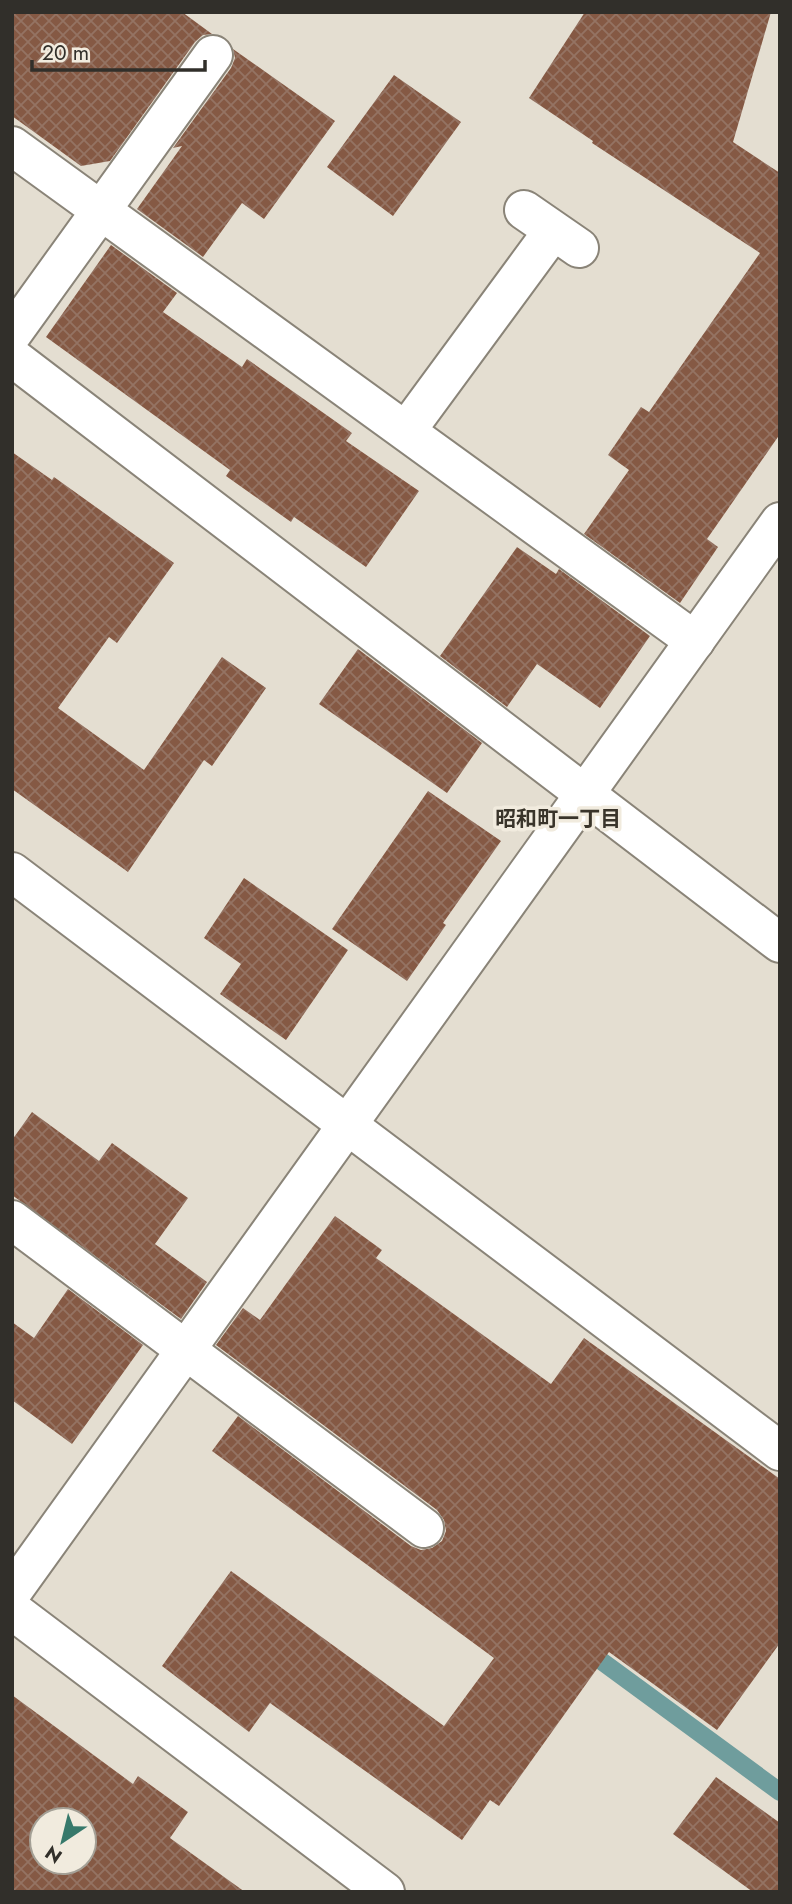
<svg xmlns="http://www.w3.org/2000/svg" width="792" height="1904" viewBox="0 0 792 1904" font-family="Jost,'Noto Sans JP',sans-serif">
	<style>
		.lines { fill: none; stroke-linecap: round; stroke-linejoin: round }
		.stream { stroke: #6f9d9d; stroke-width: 18 }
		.building { fill: url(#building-cross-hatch); fill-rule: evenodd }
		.minor-casing { stroke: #8a8478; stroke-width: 42 }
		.tertiary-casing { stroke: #8a8478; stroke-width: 42 }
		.minor { stroke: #fff; stroke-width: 38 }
		.tertiary { stroke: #fff; stroke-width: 38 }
		.labels { text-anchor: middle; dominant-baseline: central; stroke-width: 7; stroke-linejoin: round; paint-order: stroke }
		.neighbourhood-label { font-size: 21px; font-weight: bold; fill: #39342a; stroke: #f1ebde }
	</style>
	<defs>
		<pattern id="building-cross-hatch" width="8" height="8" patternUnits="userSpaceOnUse" patternTransform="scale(1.75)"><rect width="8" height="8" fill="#855944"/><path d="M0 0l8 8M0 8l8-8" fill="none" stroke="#947363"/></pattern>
	</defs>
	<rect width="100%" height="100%" fill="#e4ded1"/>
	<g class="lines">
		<path class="stream" d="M585,1649L780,1792"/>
	</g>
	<path class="building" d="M12,12H182L212,34L203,35L195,42L110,161L81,166L12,116Z
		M585,12H771L733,142L780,173V434L707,539L718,547L680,603L584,534L629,470L608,455L641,407L649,412L760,253L592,143L593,141L529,98Z
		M233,49L335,121L264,219L242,203L203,257L137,209L182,146L173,148L231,68L235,58Z
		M394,75L461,122L393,216L327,167Z
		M111,245L177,293L163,312L242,367L247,359L352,433L346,441L419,491L366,567L294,517L291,522L226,476L230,470L46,337Z
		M12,452L52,480L54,477L174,563L117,643L109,637L58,708L144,770L222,657L266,688L212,766L204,760L128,872L12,789Z
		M517,547L556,574L559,569L650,636L600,708L537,664L507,707L440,656Z
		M358,649L482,743L447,793L319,704Z
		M428,791L501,841L443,923L446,925L407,981L332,929Z
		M244,878L348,950L286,1040L220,994L241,964L204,938Z
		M32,1112L99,1161L112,1143L188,1198L155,1244L207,1282L181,1319L12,1195V1140Z
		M335,1216L382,1250L376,1258L551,1384L584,1338L780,1479V1643L717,1730L609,1652L499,1806L490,1800L462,1840L270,1703L249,1732L162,1666L231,1571L444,1726L494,1658L212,1451L238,1416L411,1546L421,1550L432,1548L442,1541L446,1531L444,1520L437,1510L216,1345L243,1308L260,1320Z
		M68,1289L143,1345L72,1444L12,1400V1322L34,1338Z
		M12,1695L133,1784L138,1776L188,1812L170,1838L245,1892H12ZM42,1820H84V1862H42Z
		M716,1777L780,1823V1892H753L673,1834Z"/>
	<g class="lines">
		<defs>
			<path id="minor" d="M12,146L695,641
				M524,210L579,248
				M12,334L213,55
				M12,357L780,943
				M406,431L553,231
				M12,872L780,1451
				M12,1220L424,1528"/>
			<path id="tertiary" d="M12,1592L780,522
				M12,1610L385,1892"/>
		</defs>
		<use href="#minor" class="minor-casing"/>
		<use href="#tertiary" class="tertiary-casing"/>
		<use href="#minor" class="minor"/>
		<use href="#tertiary" class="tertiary"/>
	</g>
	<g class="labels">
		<g class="neighbourhood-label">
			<text x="558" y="819">昭和町一丁目</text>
		</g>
	</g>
	<rect width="792" height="1904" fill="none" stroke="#312f2a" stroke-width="28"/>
	<g transform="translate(63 1841) rotate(215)"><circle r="33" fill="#f1ebde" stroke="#a4a096" stroke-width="2"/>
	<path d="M0-5L12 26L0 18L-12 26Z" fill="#37796b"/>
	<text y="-10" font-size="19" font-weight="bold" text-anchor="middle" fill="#312f2a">N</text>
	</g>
	<path d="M32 60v10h173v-10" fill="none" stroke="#312f2a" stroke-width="3.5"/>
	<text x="42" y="60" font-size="21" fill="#312f2a" stroke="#f1ebde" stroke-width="5" paint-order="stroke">20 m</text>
</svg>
